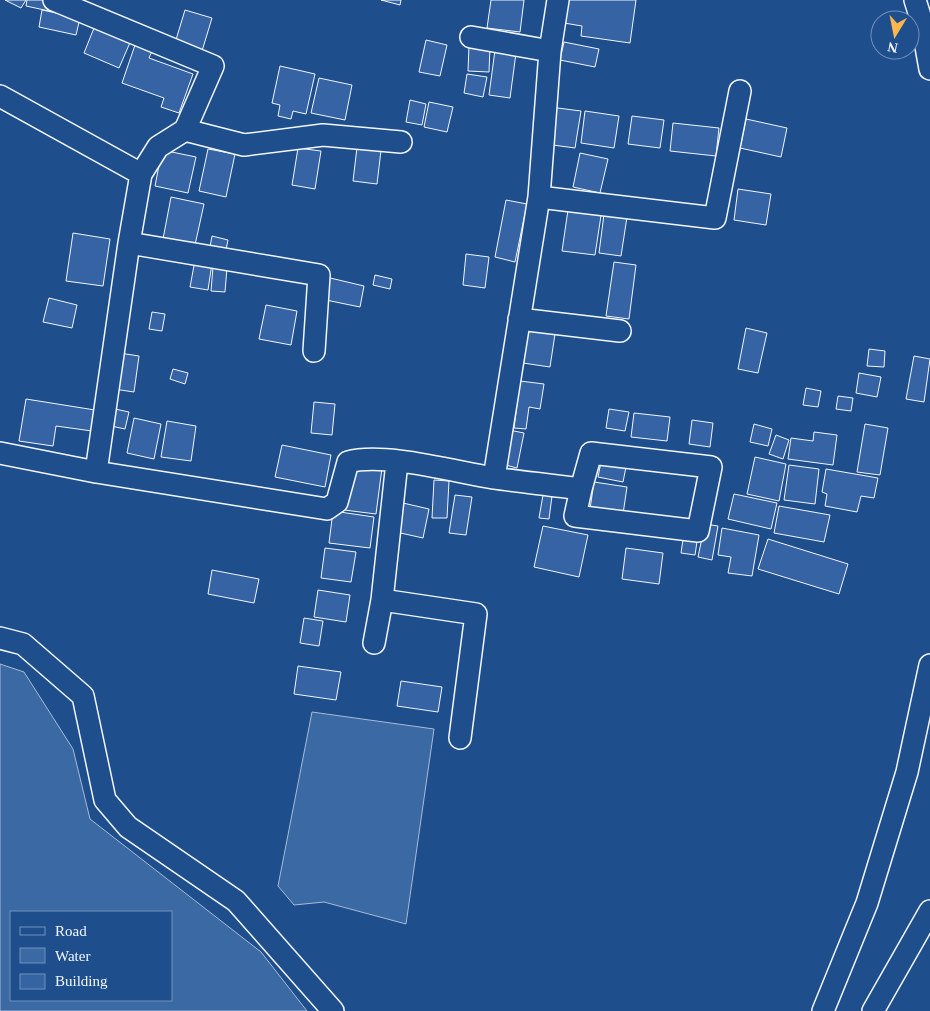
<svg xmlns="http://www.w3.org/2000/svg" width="930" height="1011" viewBox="0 0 930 1011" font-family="'Times New Roman',serif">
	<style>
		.water { fill: #3b69a3; stroke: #a8bbd7; fill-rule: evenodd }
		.building { fill: #3563a3; stroke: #f2f6ff }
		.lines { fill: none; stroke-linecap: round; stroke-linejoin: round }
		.minor-casing { stroke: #f2f6ff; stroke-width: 24 }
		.minor { stroke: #1f4e8c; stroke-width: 21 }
	</style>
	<rect width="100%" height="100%" fill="#1f4e8c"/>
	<path class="water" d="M0,664L24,672L73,749L90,819L261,952L307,1011H0ZM11,912H171V1000H11Z
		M312,712L434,729L406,924L324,902L294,905L278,886Z"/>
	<path class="building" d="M5,0H26L21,8Z
		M27,0H66L63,14L26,6Z
		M381,0H401L400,5Z
		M491,0H524L520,32L487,28Z
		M567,0H636L630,43L581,36L582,26L564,23Z
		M42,10L80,18L76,35L39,27Z
		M185,10L212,18L202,51L175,43Z
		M96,23L132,38L119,68L84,53Z
		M426,40L447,45L440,76L419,72Z
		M564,42L599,49L595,67L560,60Z
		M135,45L152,51L149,58L193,74L179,113L161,107L164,98L122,83Z
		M469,46L490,47L489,72L468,71Z
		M495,50L516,53L510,98L489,95Z
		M280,66L315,74L306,114L293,111L291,119L278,116L280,105L272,103Z
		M467,74L487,77L483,97L464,93Z
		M319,78L352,85L345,120L311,113Z
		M410,100L426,104L422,125L406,122Z
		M429,102L453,107L447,132L424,127Z
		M550,107L581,111L575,148L545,144Z
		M585,111L619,116L614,148L581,143Z
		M632,116L664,120L660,148L628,144Z
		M746,119L787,128L781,157L740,148Z
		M673,123L719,128L716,156L670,151Z
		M358,139L382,142L377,184L353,181Z
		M298,148L321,151L315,189L292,185Z
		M208,149L235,154L226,197L199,191Z
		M162,150L196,157L188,193L155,186Z
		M580,153L608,159L600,193L573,187Z
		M738,189L771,194L766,225L734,220Z
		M171,197L204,204L195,245L163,239Z
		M506,200L527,204L515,262L495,257Z
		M569,203L602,209L595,255L562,251Z
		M604,214L627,217L621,256L599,253Z
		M73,233L110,239L103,286L66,281Z
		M212,236L228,240L226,250L210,247Z
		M466,254L489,257L485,288L463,285Z
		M195,260L212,263L208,290L190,287Z
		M614,262L636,265L629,319L606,316Z
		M213,267L227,268L225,292L211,291Z
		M375,275L392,279L390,289L373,285Z
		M326,277L364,286L360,307L321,299Z
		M49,298L77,305L72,328L43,322Z
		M266,305L297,311L291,345L259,339Z
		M152,312L165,314L162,331L149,329Z
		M746,328L767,333L758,373L738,369Z
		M528,330L555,334L550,367L523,363Z
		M869,349L885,351L884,367L867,366Z
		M113,352L139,356L134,392L107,388Z
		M914,356L930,359L924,402L906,399Z
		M173,369L188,373L185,384L170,379Z
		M859,373L881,377L877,397L856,393Z
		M520,381L544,384L540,409L529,407L526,429L514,428Z
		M806,388L821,391L818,407L803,405Z
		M838,396L853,398L851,411L836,409Z
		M26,399L95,410L92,431L56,426L53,446L19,441Z
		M314,402L335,404L332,435L311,433Z
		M115,409L129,412L125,429L111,426Z
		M609,409L629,412L625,431L606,428Z
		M634,413L670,417L667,441L631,437Z
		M134,418L161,424L154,459L127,453Z
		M692,420L713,423L710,447L689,444Z
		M167,421L196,426L191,461L161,457Z
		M754,424L772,429L768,446L750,442Z
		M865,424L888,428L880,475L857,472Z
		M509,430L524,433L517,468L502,464Z
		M814,432L837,435L833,465L788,459L791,438L813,441Z
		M776,435L789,440L783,459L769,454Z
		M282,445L331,455L325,487L275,477Z
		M755,457L786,464L779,501L747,494Z
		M601,462L626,467L623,482L598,477Z
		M350,464L382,468L376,514L344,510Z
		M789,465L819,469L815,504L784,500Z
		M826,469L878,478L874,498L861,496L857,512L825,506L827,494L822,492Z
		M434,480L449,481L447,518H432Z
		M594,482L627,487L623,514L590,509Z
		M734,494L777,503L771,529L728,519Z
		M455,495L472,497L466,535L449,533Z
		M543,495L552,496L549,519L539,518Z
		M403,503L429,509L423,538L396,532Z
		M779,506L830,515L824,542L774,533Z
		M333,511L374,517L370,548L329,543Z
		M705,524L718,526L712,560L698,557Z
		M543,526L588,535L579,577L534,567Z
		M722,528L759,535L752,576L728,573L731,557L718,555Z
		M684,533L698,535L695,555L681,553Z
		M768,539L848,564L839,594L758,569Z
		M325,548L356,552L351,582L321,578Z
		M626,548L663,553L659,584L622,579Z
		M212,570L259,579L254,603L208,594Z
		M318,590L350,595L346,622L314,617Z
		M304,618L323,621L319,646L300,643Z
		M298,666L341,672L336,700L294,694Z
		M401,681L442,687L438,712L397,706Z"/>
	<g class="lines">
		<defs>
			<path id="minor" d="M54,0L213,66L185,130L158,147L141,174L129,243L96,472
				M915,0L921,19L930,69
				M471,37L550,51
				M0,96L141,174
				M185,130L244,145L323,135L401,142
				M539,197L715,218L740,91
				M129,243L319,275L314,351
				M519,319L620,331
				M0,453L96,472L327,509L337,502L348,462C384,452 455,472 493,478C522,482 552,485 581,489L575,516L698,531L711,467L591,453L581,489
				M494,478L539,197L550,51L558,0
				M382,600L476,614L460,738
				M0,638L23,644L83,696L105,800L128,827L236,901L333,1011
				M374,643L382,600L397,462
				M823,1011L867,903L907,772L930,665
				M873,1011L930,911"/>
		</defs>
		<use href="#minor" class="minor-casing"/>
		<use href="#minor" class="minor"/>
	</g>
	<rect x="10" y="911" width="162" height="90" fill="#1f4e8c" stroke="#7391ba"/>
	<rect x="20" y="927" width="25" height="8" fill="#1f4e8c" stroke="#7391ba"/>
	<text x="55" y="936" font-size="15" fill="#f2f6ff">Road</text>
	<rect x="20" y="948" width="25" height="15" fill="#3b69a3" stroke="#7391ba"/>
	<text x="55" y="961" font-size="15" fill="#f2f6ff">Water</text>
	<rect x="20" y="974" width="25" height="15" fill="#3563a3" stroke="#7391ba"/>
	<text x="55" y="986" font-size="15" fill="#f2f6ff">Building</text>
	<g transform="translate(895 35) rotate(190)"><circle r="24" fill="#1f4e8c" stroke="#7391ba"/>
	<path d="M0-4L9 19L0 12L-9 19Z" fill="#ffb74d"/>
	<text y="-8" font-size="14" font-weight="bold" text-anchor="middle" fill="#f2f6ff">N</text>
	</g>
</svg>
